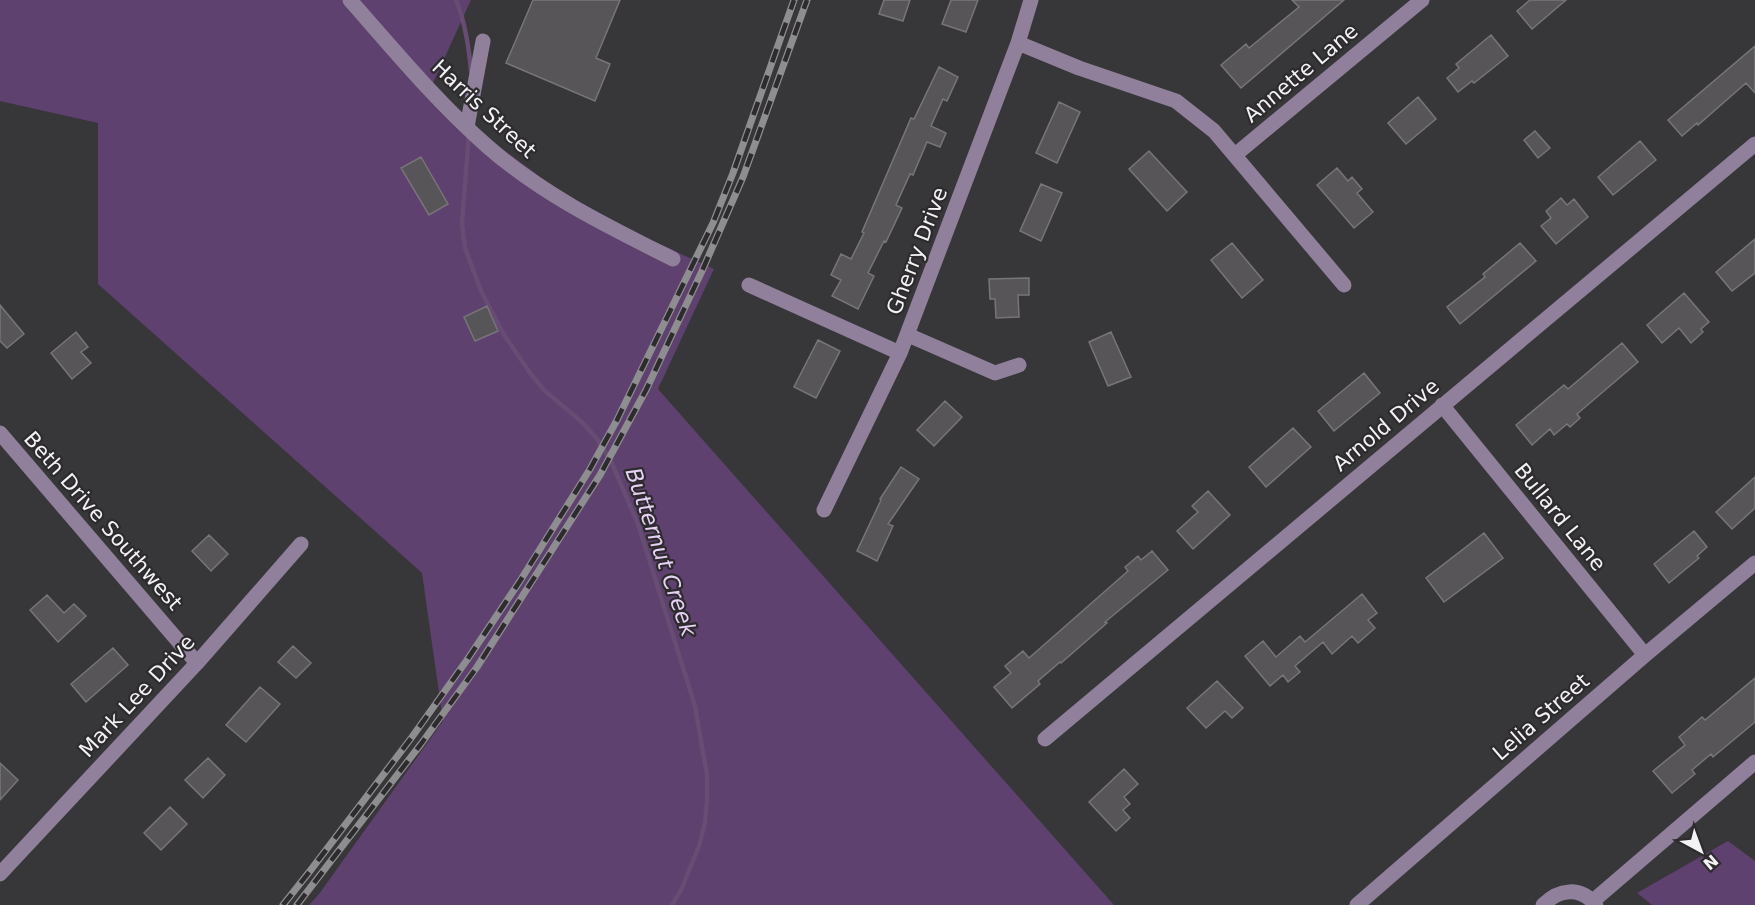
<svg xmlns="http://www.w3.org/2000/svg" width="1755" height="905" viewBox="0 0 1755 905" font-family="'DejaVu Sans',sans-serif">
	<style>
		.green { fill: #5e416e }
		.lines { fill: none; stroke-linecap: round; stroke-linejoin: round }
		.stream { stroke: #674c73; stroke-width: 4.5 }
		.building { fill: #575558; stroke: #777578; stroke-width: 1.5 }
		.minor { stroke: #91809c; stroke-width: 15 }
		.rail-casing { stroke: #8e8d8f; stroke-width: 7 }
		.rail { stroke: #2d2b2e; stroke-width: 4.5; stroke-dasharray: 14; stroke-linecap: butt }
		.labels { text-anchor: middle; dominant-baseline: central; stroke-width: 4.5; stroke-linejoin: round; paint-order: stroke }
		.street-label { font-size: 21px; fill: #f3f2f4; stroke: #2d2b2e }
		.water-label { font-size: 22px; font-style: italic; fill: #e7d1f4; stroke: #2d2b2e }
	</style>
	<rect width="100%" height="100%" fill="#373638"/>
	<path class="green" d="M0,0H471L428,94L585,210L714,269L658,389L1114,905H309L319,894L443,721L422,573L98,284V123L0,101Z
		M1728,841L1755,861V905H1652L1637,893Z"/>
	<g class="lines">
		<path class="stream" d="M456,0C465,22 469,48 471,71
			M469,133L462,223L465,248L481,291L503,333L530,373L545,391L582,422L597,439L610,459L638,524L695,706L707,775V800L705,823L699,846L681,890L672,905"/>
	</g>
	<path class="building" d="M533,0H620L596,58L610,64L595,101L506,63Z
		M884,0H910L903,21L879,14Z
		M951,0H978L966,32L942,24Z
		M1292,0H1344L1241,88L1221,65L1246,44L1249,48L1299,7Z
		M1530,0H1566L1532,29L1517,11Z
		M1491,35L1508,56L1474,83L1472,81L1458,92L1447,78L1459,68L1456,64Z
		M1755,46V93L1746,83L1698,125L1697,123L1682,136L1668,120Z
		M939,67L958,77L947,101L943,99L931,126L946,133L940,147L927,142L913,175L910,174L896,205L902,208L886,242L884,241L868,273L874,276L858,309L832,296L841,280L831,275L841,254L851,259L864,233L862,232L911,118L914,119Z
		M1418,97L1436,119L1406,144L1388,123Z
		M1059,102L1080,112L1057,163L1036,153Z
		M1535,131L1550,148L1538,158L1524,140Z
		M1640,141L1656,160L1613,195L1598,177Z
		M1149,151L1187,192L1167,211L1129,169Z
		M421,157L448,204L429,215L401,168Z
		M1337,168L1348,181L1352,177L1362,189L1357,193L1373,212L1354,228L1317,185Z
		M1041,184L1062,193L1041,241L1020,231Z
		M1561,198L1567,205L1574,199L1588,217L1556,244L1541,226L1551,218L1546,211Z
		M1755,239V273L1732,291L1716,272Z
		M1232,243L1263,280L1242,298L1211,260Z
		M1520,243L1536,261L1460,324L1447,307L1485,277L1483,274Z
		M1029,278V295H1018L1019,317L996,318L995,299H990L989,279Z
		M1684,293L1709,322L1701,329L1703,332L1691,343L1679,328L1662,343L1647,325Z
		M0,305L24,334L7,348L0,341Z
		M487,306L498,331L475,341L464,317Z
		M76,332L88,347L81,352L91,363L72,379L51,353Z
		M1111,332L1131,377L1108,386L1089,342Z
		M818,340L840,351L816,398L794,387Z
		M1622,343L1638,362L1577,414L1580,418L1570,427L1567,424L1554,435L1550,429L1532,445L1516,425L1564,385L1568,389Z
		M1364,373L1380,393L1334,431L1318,411Z
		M945,401L962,417L934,446L917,430Z
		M1293,428L1311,447L1266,487L1249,467Z
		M901,467L919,479L888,524L893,526L877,561L857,551L881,500L880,499Z
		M1755,477V508L1732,529L1716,512Z
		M1208,491L1230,515L1193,549L1177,531L1198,512L1192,506Z
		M1694,531L1707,547L1697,556L1699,558L1669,583L1654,564Z
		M1484,533L1503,558L1444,602L1426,578Z
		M209,535L228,554L211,571L192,551Z
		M1152,551L1168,570L1105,622L1107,623L1061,663L1060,662L1038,681L1040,684L1012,708L994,687L1011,673L1005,666L1023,651L1029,658L1128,571L1125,567L1138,556L1141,560Z
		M1362,594L1377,613L1368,620L1375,628L1358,643L1352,636L1332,654L1323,642L1295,666L1300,672L1288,682L1283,675L1270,686L1245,656L1263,641L1276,657L1300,636L1305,642Z
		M47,595L64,613L74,604L86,616L58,642L30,610Z
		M293,646L311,663L296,678L278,662Z
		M113,648L128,665L86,702L71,684Z
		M1755,678V722L1713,757L1711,754L1692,770L1695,774L1672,793L1653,771L1685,745L1679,737L1702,717L1705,720Z
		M1217,681L1243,708L1232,718L1225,711L1206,728L1187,708Z
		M260,687L280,704L246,742L226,725Z
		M208,758L225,775L203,798L185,780Z
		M0,763L18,780L0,800Z
		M1124,769L1138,784L1124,797L1130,804L1123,810L1130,818L1116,831L1089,802Z
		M170,807L187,824L161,850L144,833Z"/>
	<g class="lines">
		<path class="minor" d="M350,0C394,50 437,102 487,146C541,194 609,227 673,259
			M1018,43L1079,68L1176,101L1214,131L1344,285
			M467,127L483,41
			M1235,155L1422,0
			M749,285L900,353
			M908,335L995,373L1019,365
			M1442,405L1645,655
			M0,433L197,663
			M824,510L900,353L1018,43L1031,0
			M1045,739L1755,144
			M0,874L197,663L301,544
			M1593,901L1755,762
			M1357,905L1645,655L1755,563
			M1543,905C1559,889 1580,886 1596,905"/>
		<defs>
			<path id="rail" d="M283,905L310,871L412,737L467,660L520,581L590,469L617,420L713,223L733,173L794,0
				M297,905L421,744L477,667L600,475L646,390L702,271L743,177L807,0"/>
		</defs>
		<use href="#rail" class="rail-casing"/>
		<use href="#rail" class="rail"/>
	</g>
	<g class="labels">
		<g class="street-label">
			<text transform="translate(1301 73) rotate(-40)">Annette Lane</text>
			<text transform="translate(484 109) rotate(43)">Harris Street</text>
			<text transform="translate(917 251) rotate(-69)">Gherry Drive</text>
			<text transform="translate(1386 425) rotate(-40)">Arnold Drive</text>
			<text transform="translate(1560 517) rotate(51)">Bullard Lane</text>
			<text transform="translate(103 521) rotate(49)">Beth Drive Southwest</text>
			<text transform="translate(137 696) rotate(-47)">Mark Lee Drive</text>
			<text transform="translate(1541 717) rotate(-41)">Lelia Street</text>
		</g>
		<g class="water-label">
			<text transform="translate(661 552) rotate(71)">Butternut Creek</text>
		</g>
	</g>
	<g transform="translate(1701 851) rotate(139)" stroke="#2d2b2e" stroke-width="4.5" paint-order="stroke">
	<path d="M0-4.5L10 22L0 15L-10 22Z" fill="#f3f2f4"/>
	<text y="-9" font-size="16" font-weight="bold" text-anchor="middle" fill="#f3f2f4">N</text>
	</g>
</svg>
